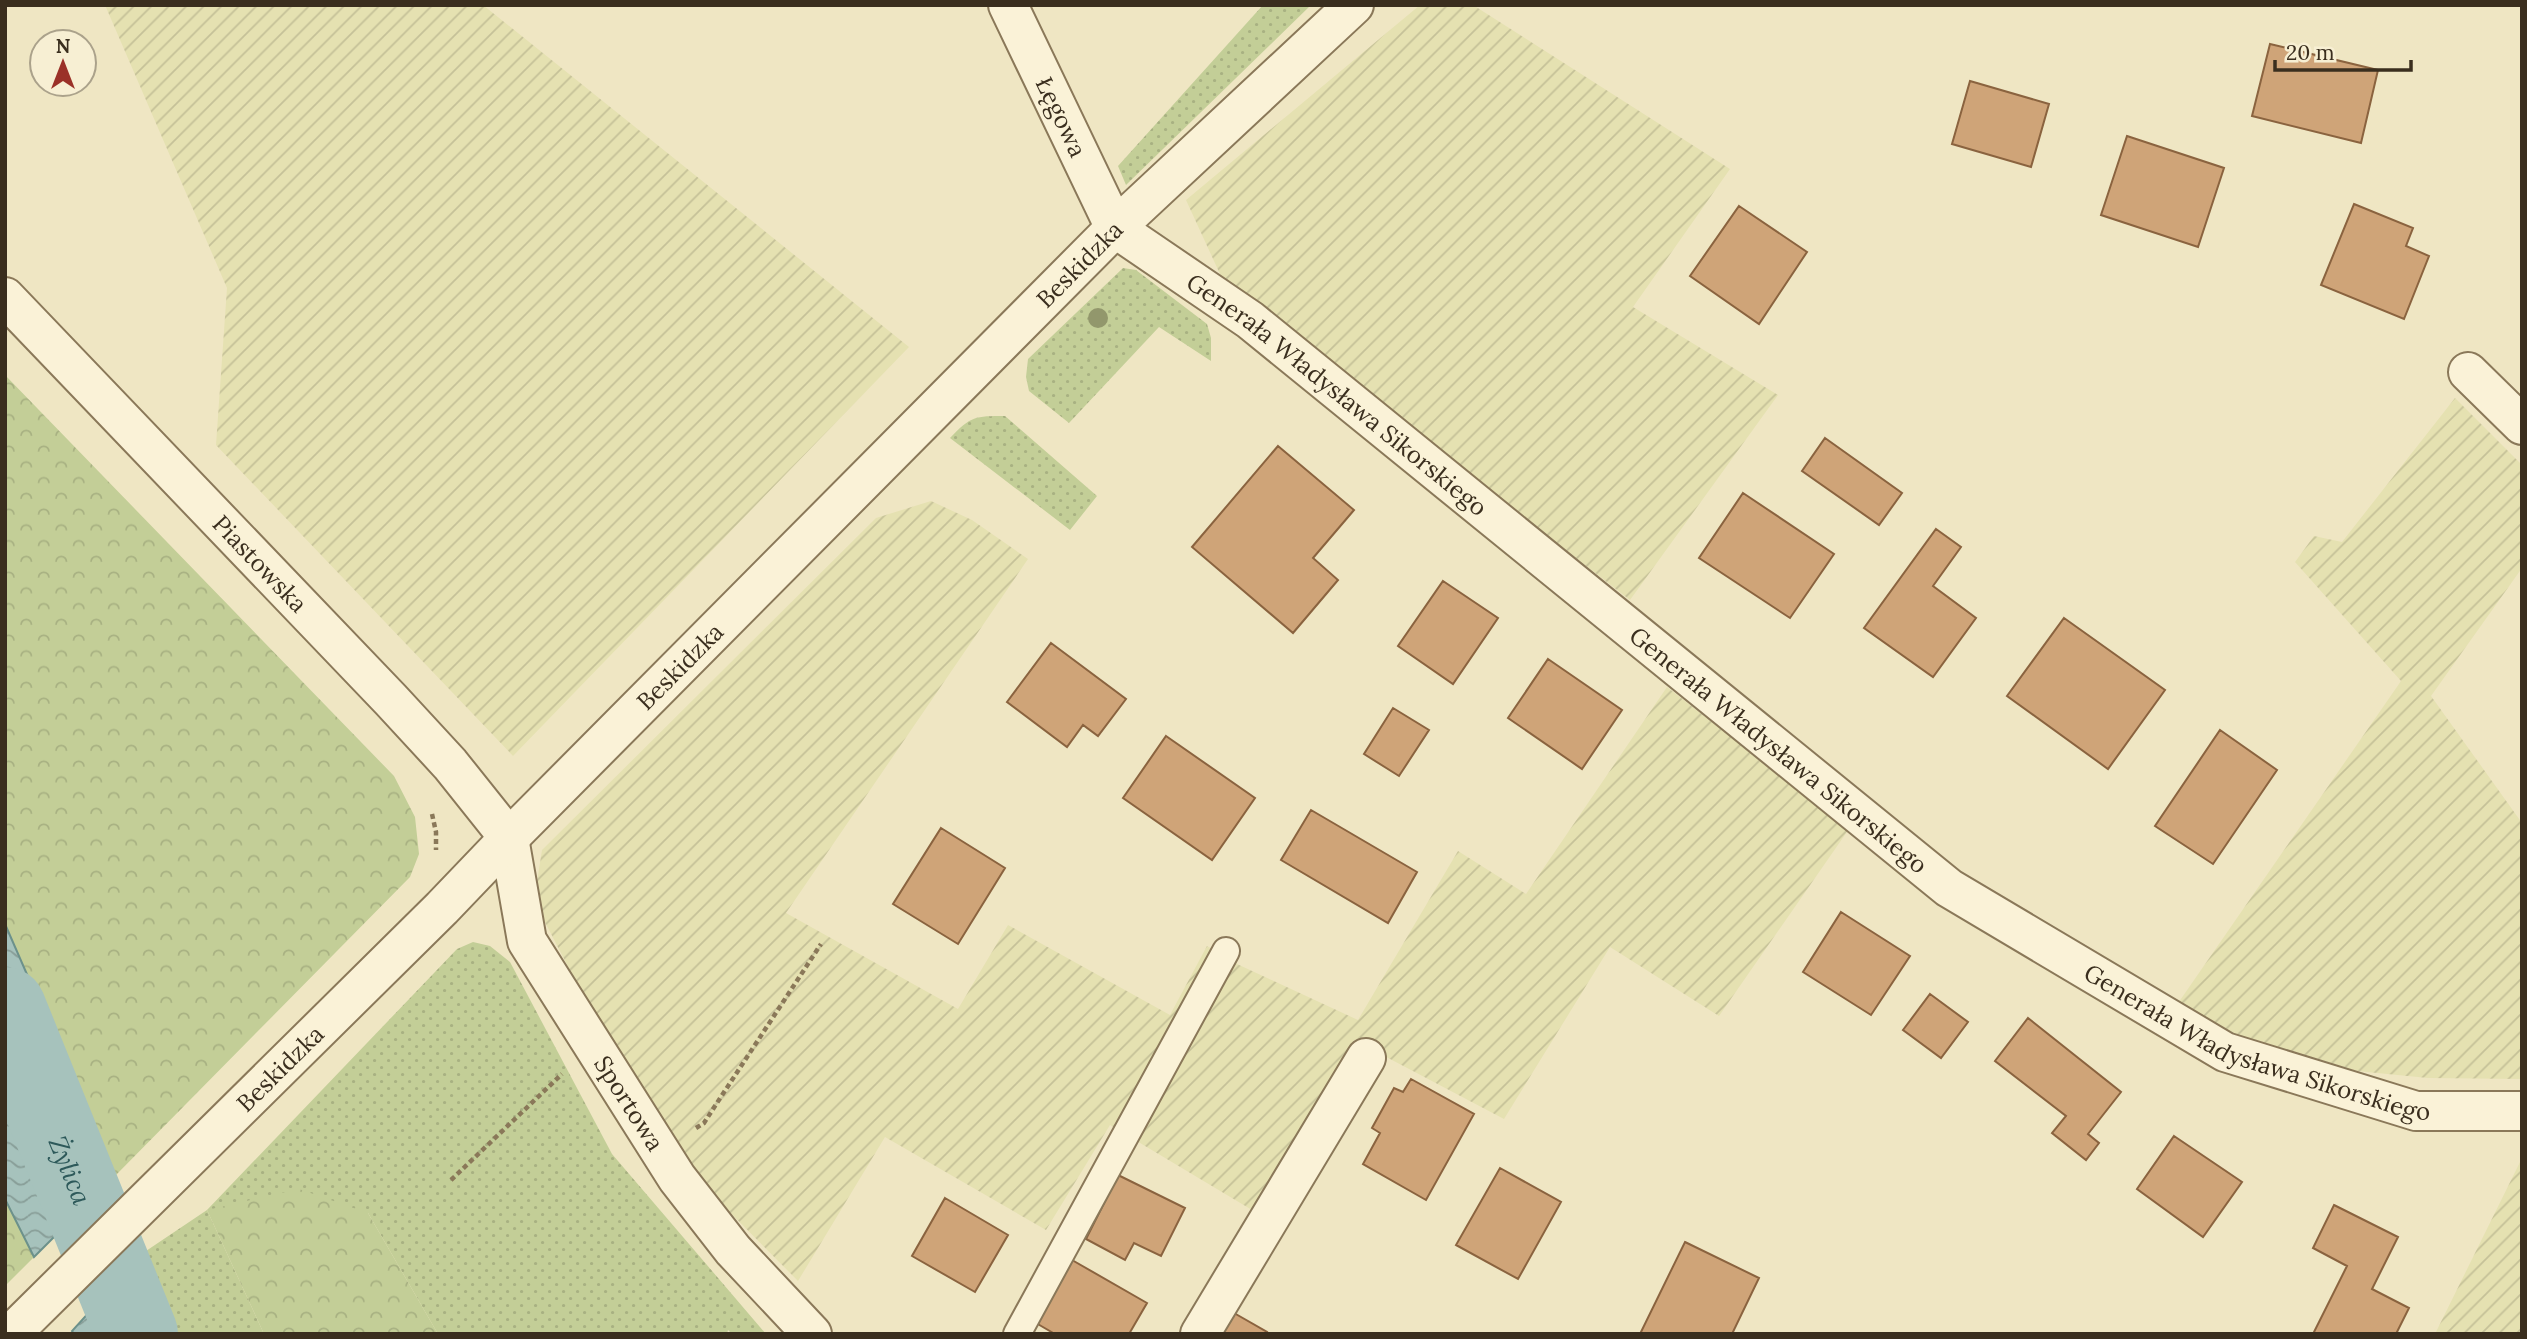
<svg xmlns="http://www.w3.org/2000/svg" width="2527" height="1339" viewBox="0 0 2527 1339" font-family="Lora,serif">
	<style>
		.farmland { fill: url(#farmland-furrows) }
		.grass { fill: url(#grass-dots) }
		.forest { fill: url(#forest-crowns) }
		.water { fill: url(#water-waves); stroke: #6c918b; stroke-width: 2 }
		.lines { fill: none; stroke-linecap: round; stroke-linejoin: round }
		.river { stroke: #a6c2bc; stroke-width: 82 }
		.building { fill: #cfa478; stroke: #8a633f; stroke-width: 2 }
		.service-casing { stroke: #8a7859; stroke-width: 30 }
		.minor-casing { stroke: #8a7859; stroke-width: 42 }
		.tertiary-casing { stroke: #8a7859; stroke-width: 42 }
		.path { stroke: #8a7859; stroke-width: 4.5; stroke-dasharray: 5 3.5; stroke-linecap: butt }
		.service { stroke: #faf2d7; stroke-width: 26 }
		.minor { stroke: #faf2d7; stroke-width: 38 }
		.tertiary { stroke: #faf2d7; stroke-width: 38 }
		.tree { fill: #92976c }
		.labels { text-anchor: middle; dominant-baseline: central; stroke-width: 5; stroke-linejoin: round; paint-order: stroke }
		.street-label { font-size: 24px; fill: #3a2e1e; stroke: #f7efd3 }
		.water-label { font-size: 26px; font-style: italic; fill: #2d595a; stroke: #f7efd3 }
	</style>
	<defs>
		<pattern id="farmland-furrows" width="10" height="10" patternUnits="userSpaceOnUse" patternTransform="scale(1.75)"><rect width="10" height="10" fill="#e5e1b1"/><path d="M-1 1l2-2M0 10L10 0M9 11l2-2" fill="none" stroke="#c5c198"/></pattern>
		<pattern id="grass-dots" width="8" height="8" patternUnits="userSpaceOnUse" patternTransform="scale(1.75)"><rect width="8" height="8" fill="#c3ce97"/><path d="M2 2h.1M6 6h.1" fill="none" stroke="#a8b182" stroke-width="1.8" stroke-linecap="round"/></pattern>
		<pattern id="forest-crowns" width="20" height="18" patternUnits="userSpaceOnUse" patternTransform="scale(1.75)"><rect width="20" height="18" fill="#c3ce97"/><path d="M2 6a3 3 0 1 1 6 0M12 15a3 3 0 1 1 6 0" fill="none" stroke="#a8b182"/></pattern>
		<pattern id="water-waves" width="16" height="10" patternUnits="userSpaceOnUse" patternTransform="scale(1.75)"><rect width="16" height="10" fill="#a6c2bc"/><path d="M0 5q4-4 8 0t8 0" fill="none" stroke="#889e98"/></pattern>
	</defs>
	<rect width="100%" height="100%" fill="#efe6c3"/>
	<path class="farmland" d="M105,5H483L909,347L513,756L216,445L227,288Z
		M1420,5H1473L1730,169L1633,307L1778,395L1630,600L1225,285L1186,200Z
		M2455,398L2522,465V568L2431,696L2522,823V1079L2428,1078L2357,1071L2223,1030L2174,1009L2401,681L2295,562L2314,536L2342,542Z
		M931,501L972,520L1028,559L786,913L958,1009L1008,925L1170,1015L1207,946L1237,964L1358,1020L1458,851L1526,894L1667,687L1849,829L1719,1016L1610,947L1504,1119L1354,1040L1252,1210L1110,1125L1046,1230L885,1137L798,1281L694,1176L630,1086L534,901L542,850L876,518Z
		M2522,1158V1334H2435Z"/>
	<path class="grass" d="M1263,5H1311L1126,185L1118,166Z
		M1123,268L1136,270L1207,324L1211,338V361L1159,327L1069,423L1029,391L1026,377L1028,359Z
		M1005,416L1097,496L1070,530L950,438C971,416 975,416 1005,416Z
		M473,942L490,946L510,962L612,1154L766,1334H732L728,1330L727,1334H438L368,1213L207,1210L264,1334H172L143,1253L207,1210L457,949Z"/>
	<path class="forest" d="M5,375L394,776L415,817L419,854L410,877L115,1176L5,924Z
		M299,1189L368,1213L438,1334H264L207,1210Z
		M5,1199L34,1257L5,1286Z"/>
	<path class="water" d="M5,924L115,1176L34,1257L5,1199Z
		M143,1253L172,1334H74L72,1331Z"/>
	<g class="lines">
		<path class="river" id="s1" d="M5,1008L137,1334"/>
	</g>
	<path class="building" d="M2270,44L2378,70L2361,143L2252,116Z
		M1970,81L2049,104L2031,167L1952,144Z
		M2127,136L2224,168L2198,247L2101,215Z
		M2354,204L2413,228L2406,246L2429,256L2404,319L2321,285Z
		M1739,206L1807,252L1759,324L1690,276Z
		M1825,438L1902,493L1879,525L1802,471Z
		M1278,446L1354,510L1313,558L1338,580L1293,633L1192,547Z
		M1743,493L1834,554L1790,618L1699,558Z
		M1936,529L1961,547L1933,586L1976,618L1933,677L1864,628Z
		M1443,581L1498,618L1453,684L1398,646Z
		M2064,618L2165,690L2108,769L2007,696Z
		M1051,643L1126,699L1098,736L1083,725L1067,747L1007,702Z
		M1548,659L1622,710L1582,769L1508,718Z
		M1393,708L1429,730L1399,776L1364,754Z
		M2220,730L2277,770L2213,864L2155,826Z
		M1166,736L1255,798L1212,860L1123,798Z
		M1311,810L1417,872L1388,923L1281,860Z
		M941,828L1005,868L958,944L893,904Z
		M1841,912L1910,956L1871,1015L1803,972Z
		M1930,994L1968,1022L1941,1058L1903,1030Z
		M2028,1018L2121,1092L2088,1134L2099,1143L2086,1160L2052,1133L2066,1116L1995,1061Z
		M1411,1079L1474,1114L1426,1200L1363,1164L1380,1133L1372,1128L1394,1088L1403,1092Z
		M2174,1136L2242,1182L2203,1237L2137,1189Z
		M1500,1168L1561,1202L1518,1279L1456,1245Z
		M1118,1175L1185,1208L1161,1256L1134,1243L1125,1260L1086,1239Z
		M945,1198L1008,1235L975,1292L912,1256Z
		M2334,1205L2398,1237L2372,1289L2409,1308L2396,1334H2313L2347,1266L2313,1248Z
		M1685,1242L1759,1278L1732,1334H1640Z
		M1072,1260L1147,1303L1129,1334H1055L1036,1323Z
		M1234,1313L1267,1332L1266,1334H1222Z"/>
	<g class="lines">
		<defs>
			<path id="service" d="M1017,1334L1226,951"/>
			<g id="minor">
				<path id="s2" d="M1008,5L1115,228L1250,320L1949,888L2225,1052L2416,1111H2522"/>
				<path id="s3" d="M5,297L391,700L450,764L509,838L527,941L677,1178L733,1250L812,1334"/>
				<path d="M2468,372L2522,425"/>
				<path d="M1200,1334L1366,1058"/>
			</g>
			<g id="tertiary">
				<path id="s4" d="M11,1334L442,908L509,838L1115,228L1354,5"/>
			</g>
		</defs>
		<use href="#service" class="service-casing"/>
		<use href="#minor" class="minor-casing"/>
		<use href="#tertiary" class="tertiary-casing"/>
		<path class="path" d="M432,814L436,832V850
			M696,1128L704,1123L715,1106L821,944
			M451,1180L562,1074"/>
		<use href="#service" class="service"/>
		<use href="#minor" class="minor"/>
		<use href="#tertiary" class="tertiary"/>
	</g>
	<circle class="tree" cx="1098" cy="318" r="10"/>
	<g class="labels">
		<g class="street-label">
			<text stroke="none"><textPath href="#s2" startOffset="124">Łęgowa</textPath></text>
			<text stroke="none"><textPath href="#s4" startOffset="1512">Beskidzka</textPath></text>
			<text stroke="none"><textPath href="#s2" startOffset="525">Generała Władysława Sikorskiego</textPath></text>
			<text stroke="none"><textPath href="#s3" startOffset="369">Piastowska</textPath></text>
			<text stroke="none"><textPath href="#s4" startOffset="945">Beskidzka</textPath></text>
			<text stroke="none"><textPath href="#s2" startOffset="1092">Generała Władysława Sikorskiego</textPath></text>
			<text stroke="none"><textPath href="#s2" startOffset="1659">Generała Władysława Sikorskiego</textPath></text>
			<text stroke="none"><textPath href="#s4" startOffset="378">Beskidzka</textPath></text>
			<text stroke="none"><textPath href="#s3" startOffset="1036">Sportowa</textPath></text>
		</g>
		<g class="water-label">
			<text stroke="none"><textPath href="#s1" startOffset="175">Żylica</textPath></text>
		</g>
	</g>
	<rect width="2527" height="1339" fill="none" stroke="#3a2e1e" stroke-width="14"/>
	<g transform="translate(63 63)"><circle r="33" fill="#f7efd3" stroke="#aba28b" stroke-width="2"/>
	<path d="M0-5L12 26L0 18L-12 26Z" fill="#9b3128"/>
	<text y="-10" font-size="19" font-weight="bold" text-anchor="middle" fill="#3a2e1e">N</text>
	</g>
	<path d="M2275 60v10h136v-10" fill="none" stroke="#3a2e1e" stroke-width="3.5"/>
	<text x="2286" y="60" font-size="21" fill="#3a2e1e" stroke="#f7efd3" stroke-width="5" paint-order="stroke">20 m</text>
</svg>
